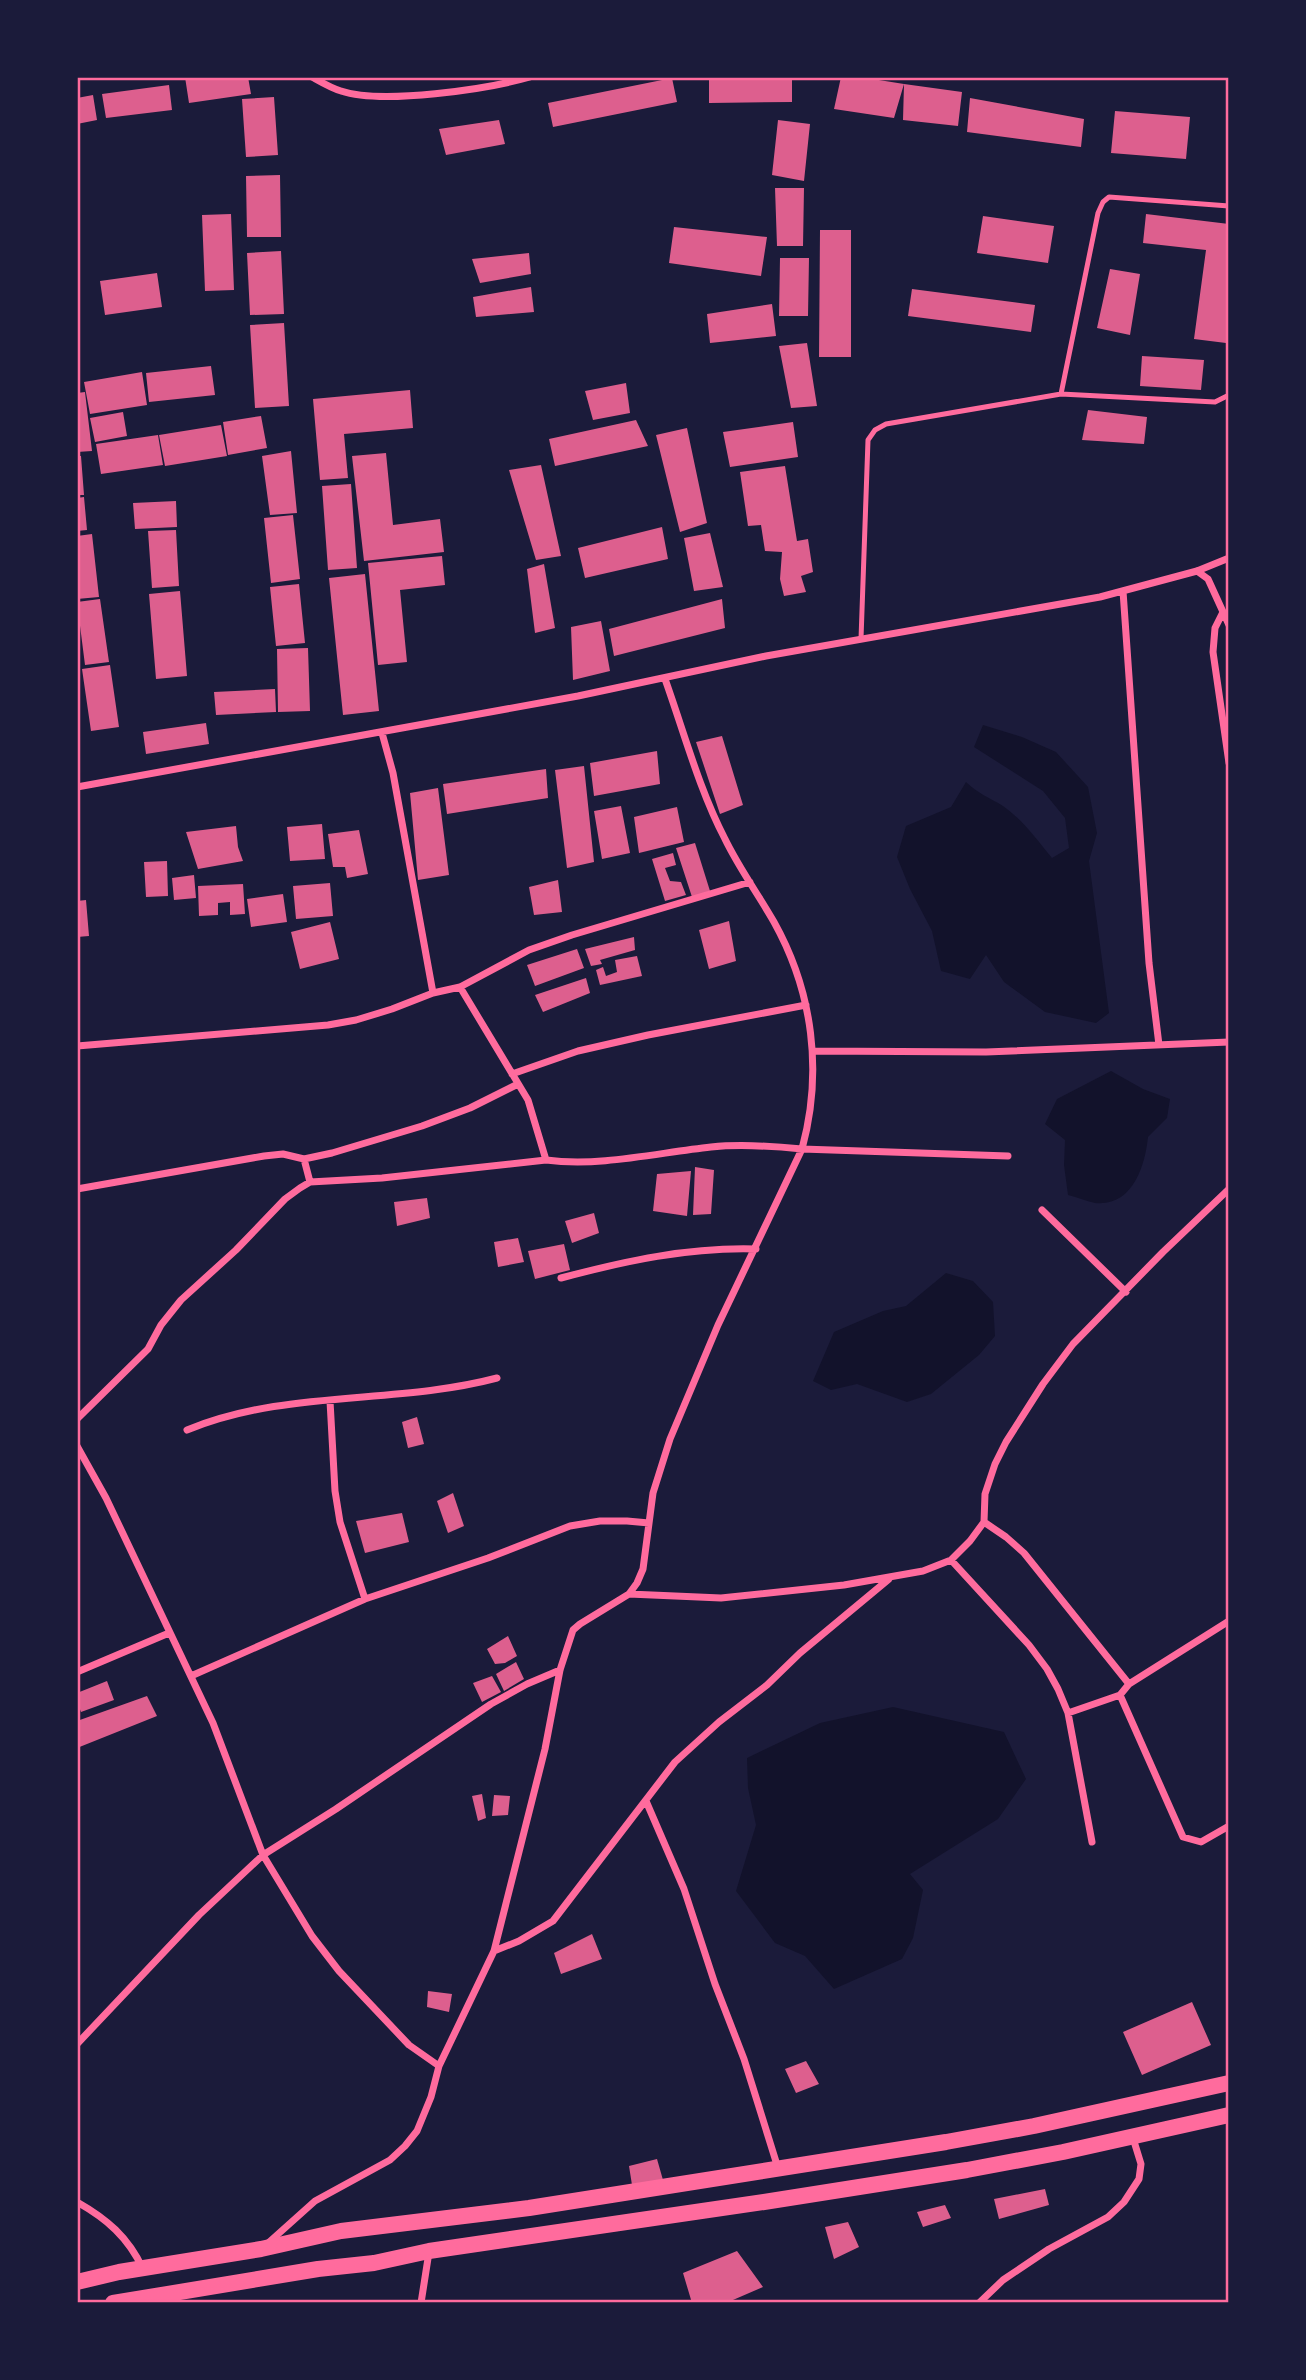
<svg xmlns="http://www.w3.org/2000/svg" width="1306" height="2380" viewBox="0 0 1306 2380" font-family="'Archivo Narrow',sans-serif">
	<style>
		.water { fill: #12122b }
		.building { fill: #dd5f8e }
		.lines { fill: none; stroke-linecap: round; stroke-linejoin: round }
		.service { stroke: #ff6b9d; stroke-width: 5 }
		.minor { stroke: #ff6b9d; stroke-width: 7 }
		.primary { stroke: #ff6b9d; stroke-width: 16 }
		.neatline { fill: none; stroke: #ff6b9d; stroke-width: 2.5 }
	</style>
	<rect width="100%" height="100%" fill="#1b1b3a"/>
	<path class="water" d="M983,725L1022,737L1056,752L1088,787L1097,833L1089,861L1109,1013L1096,1023L1045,1012L1004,982L986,955L970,979L941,971L932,931L910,889L897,857L906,826L951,807L966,782C977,793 990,798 1003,806C1023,820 1037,840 1052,858L1069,848L1065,818L1043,791L974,747Z
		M1111,1071L1143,1089L1170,1099L1167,1118L1148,1137C1145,1167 1132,1207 1095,1203C1086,1201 1076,1197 1068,1195L1064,1165L1065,1140L1045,1124L1057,1099Z
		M946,1273L973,1281L993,1302L995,1336L979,1355L931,1394L907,1402L857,1384L831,1390L813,1381L834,1332L883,1311L906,1306Z
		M893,1707L1004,1732L1026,1779L998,1819L910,1874L923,1890L913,1938L902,1959L834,1989L805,1956L775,1943L736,1891L756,1825L748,1788L747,1758L820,1723Z"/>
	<path class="building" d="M185,77H248L251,94L189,103Z
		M709,77H792V102L709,103Z
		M841,77H860L904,84L894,118L834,109Z
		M672,78L677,102L553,127L548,103Z
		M904,84L962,92L958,126L903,120Z
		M169,85L172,110L106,118L102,94Z
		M93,95L97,120L77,124V98Z
		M274,97L278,155L246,157L242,99Z
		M970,98L1084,119L1081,147L967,132Z
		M1115,111L1190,117L1186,159L1111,153Z
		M499,120L505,144L446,155L439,129Z
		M778,120L810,124L804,181L772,175Z
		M280,175L281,237H247L246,176Z
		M775,188H804L803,246H777Z
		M231,214L234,290L205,291L202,215Z
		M1146,214L1229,224V319L1226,343L1194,339L1206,250L1143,243Z
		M983,216L1054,226L1048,263L977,253Z
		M674,227L767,237L761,276L669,263Z
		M820,230H851V357H819Z
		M281,251L284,314L250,315L247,253Z
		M529,253L531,274L480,283L472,259Z
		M780,258H809L808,316H779Z
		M1110,269L1140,274L1130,335L1097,328Z
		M157,273L162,307L105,315L100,281Z
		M531,287L534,312L476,317L473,297Z
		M912,289L1035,305L1031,332L908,316Z
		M772,304L776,336L710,343L707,314Z
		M284,323L289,406L255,408L250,325Z
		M807,343L817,406L791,408L779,346Z
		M1142,356L1204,360L1201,390L1140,386Z
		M211,366L215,395L149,402L146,373Z
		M142,372L147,405L90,414L84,382Z
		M626,383L630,413L593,420L585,391Z
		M410,390L413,428L344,434L348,478L320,480L313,399Z
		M85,392L92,451L77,452V393Z
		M1088,410L1147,417L1144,444L1082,440Z
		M123,412L127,436L95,442L90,418Z
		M261,416L267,448L228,455L223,422Z
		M636,420L648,446L555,466L549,439Z
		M793,422L798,457L730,467L723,432Z
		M221,425L227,456L165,466L159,435Z
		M687,428L707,523L680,532L656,435Z
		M158,435L163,465L101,474L96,444Z
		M291,451L297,513L270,515L262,456Z
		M386,453L393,525L440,519L444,552L364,561L352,456Z
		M77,456H81L84,495H77Z
		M541,465L561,556L536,560L509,470Z
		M785,466L797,541L808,539L813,572L801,576L806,592L784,596L780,579L782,552L765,551L761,525L748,526L740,472Z
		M351,484L357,568L328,570L322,486Z
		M84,497L87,530L77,531V498Z
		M176,501L177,527L135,529L133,503Z
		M293,515L300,579L271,583L264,518Z
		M662,527L668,559L585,578L578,548Z
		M176,530L179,586L152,588L148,531Z
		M710,533L723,587L694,591L684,538Z
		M92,534L99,597L77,599V536Z
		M442,556L445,585L400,590L407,662L378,665L368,563Z
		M544,564L555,628L535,633L527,569Z
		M365,574L379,711L343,715L329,578Z
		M299,584L305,643L276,646L270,587Z
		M180,591L187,676L156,679L149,594Z
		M100,599L109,662L85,665L77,602Z
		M722,599L725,628L614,656L609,629Z
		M601,621L610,671L573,680L571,627Z
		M308,648L310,711L278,712L277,649Z
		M110,665L119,727L91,731L82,669Z
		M275,689L276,712L216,715L214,692Z
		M206,723L209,744L146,754L143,732Z
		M722,736L743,805L720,814L696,742Z
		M657,751L660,784L594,796L590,763Z
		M584,766L594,862L567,868L555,770Z
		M546,769L548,798L447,814L443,784Z
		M438,788L449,875L418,880L410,793Z
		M621,806L630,853L602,859L594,811Z
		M677,807L684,842L639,853L634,817Z
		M322,824L325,859L290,861L287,827Z
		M236,826L238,847L243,861L198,869L186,832Z
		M359,830L368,874L347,878L345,867H333L328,834Z
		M695,843L710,891L692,897L676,848Z
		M673,853L676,865L665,868L670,881L681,882L686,895L665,901L652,859Z
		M167,861L168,896L146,897L144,862Z
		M194,875L196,898L174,900L172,878Z
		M558,880L562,912L534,915L529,887Z
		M330,883L333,916L296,919L293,886Z
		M243,884L245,914L230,915V902L218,903V915L199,916L198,886Z
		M283,894L287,922L251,927L247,899Z
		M86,900L89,936L77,937V901Z
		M729,921L736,961L709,969L699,930Z
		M330,922L339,959L300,969L291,932Z
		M634,937L635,950L600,960L602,964L591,966L585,949Z
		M577,949L584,968L535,986L527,965Z
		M637,956L642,976L600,985L596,970L603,967L606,976L617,972L615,960Z
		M586,978L590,993L543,1012L535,995Z
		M695,1167L714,1170L711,1214L693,1215Z
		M691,1171L687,1216L653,1211L657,1174Z
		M427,1198L430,1218L397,1226L394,1202Z
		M594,1213L599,1233L572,1243L565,1221Z
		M518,1238L524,1262L498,1267L494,1242Z
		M564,1244L570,1270L535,1279L528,1251Z
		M417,1417L424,1444L408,1448L402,1422Z
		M453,1493L464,1526L448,1533L437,1501Z
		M402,1513L409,1542L365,1553L356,1521Z
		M508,1636L517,1656L505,1663L495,1664L487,1649Z
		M516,1662L524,1679L504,1691L496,1674Z
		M492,1676L501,1692L482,1702L473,1683Z
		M107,1681L114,1700L81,1712L77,1701V1693Z
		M147,1696L157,1716L77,1748V1721Z
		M482,1794L486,1818L478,1821L472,1796Z
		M494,1795L510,1796L508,1815L492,1816Z
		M592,1934L602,1959L561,1974L554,1953Z
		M428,1991L452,1994L449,2012L427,2007Z
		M1192,2002L1211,2045L1142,2075L1123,2032Z
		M806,2061L819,2084L796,2093L785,2069Z
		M657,2159L663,2180L632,2185L629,2166Z
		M1045,2189L1049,2205L999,2219L994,2199Z
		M945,2205L951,2218L923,2227L917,2212Z
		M848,2222L859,2247L834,2259L825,2227Z
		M737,2251L763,2287L726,2303H692L683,2273Z"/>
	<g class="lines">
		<path class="service" d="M1061,394L1098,213L1103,202L1109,197L1229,206
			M861,639L868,440L875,430L886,424L1061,394L1215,402L1229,395"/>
		<path class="minor" d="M312,77C321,82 331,88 341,91C382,105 488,89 530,77
			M1197,571L1208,579L1229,625
			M1123,591L1149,963L1159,1045
			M1223,612L1215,628L1213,652L1229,763
			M382,733L393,773L433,993
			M77,787L578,696L766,656L1100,597L1197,571L1229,558
			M460,987L528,1100L546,1160
			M77,1046L328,1025L356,1020L392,1009L433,993L460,987L529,950L572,935L750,882
			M814,1051L986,1052L1229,1042
			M512,1074L578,1051L648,1035L806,1005
			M304,1159L310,1182
			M77,1189L264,1156L283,1154L304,1159L332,1153L422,1126L470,1108L518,1084
			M1042,1210L1126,1292
			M561,1278C625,1261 689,1247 756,1249
			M330,1401L335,1491L340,1522L365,1599
			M77,1419L148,1349L161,1325L181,1300L236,1250L285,1199L300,1188L310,1182L382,1178L546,1160C600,1167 656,1153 711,1147C741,1144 772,1146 802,1149L1008,1156
			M187,1430C286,1389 395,1405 497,1378
			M77,1446L106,1498L213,1723L263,1855L312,1936L339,1971L409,2045L439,2066
			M984,1522L1006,1537L1024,1553L1129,1684
			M951,1560L1029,1645L1047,1669L1058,1689L1068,1713L1092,1842
			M629,1594L721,1598L844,1585L923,1571L951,1560L970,1541L984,1522L985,1494L995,1464L1006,1442L1043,1384L1073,1344L1163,1252L1229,1189
			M77,1672L169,1633
			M191,1676L365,1599L488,1558L570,1526L600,1521H627L649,1523
			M1120,1695L1183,1837L1201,1842L1229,1826
			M1068,1713L1120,1695L1129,1684L1229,1621
			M646,1801L684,1889L715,1984L744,2059L778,2168
			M494,1951L519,1941L553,1921L675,1762L719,1722L767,1685L800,1653L889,1579
			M77,2044L199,1915L263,1855L336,1809L491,1704L527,1684L560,1670
			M77,2202C107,2219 128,2237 143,2269
			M267,2244L315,2201L390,2160L405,2146L417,2131L431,2097L439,2066L494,1951L545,1749L560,1670L573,1630L580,1624L629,1594L637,1583L643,1569L653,1493L670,1439L718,1325L802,1149C823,1072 813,992 774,922C758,894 739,868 725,839C699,789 684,732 665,679
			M421,2303L429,2252
			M979,2303L1003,2280L1049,2249L1108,2217L1124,2202L1139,2179L1141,2164L1133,2138"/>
		<path class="primary" d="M77,2282L119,2272L261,2249L341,2231L529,2208L946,2142L1034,2126L1229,2083
			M113,2303L318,2269L374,2263L429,2251L764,2202L967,2170L1063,2152L1229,2115"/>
	</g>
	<rect width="1306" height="2380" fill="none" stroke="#1b1b3a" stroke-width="158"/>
	<rect x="79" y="79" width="1148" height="2222" class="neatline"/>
</svg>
